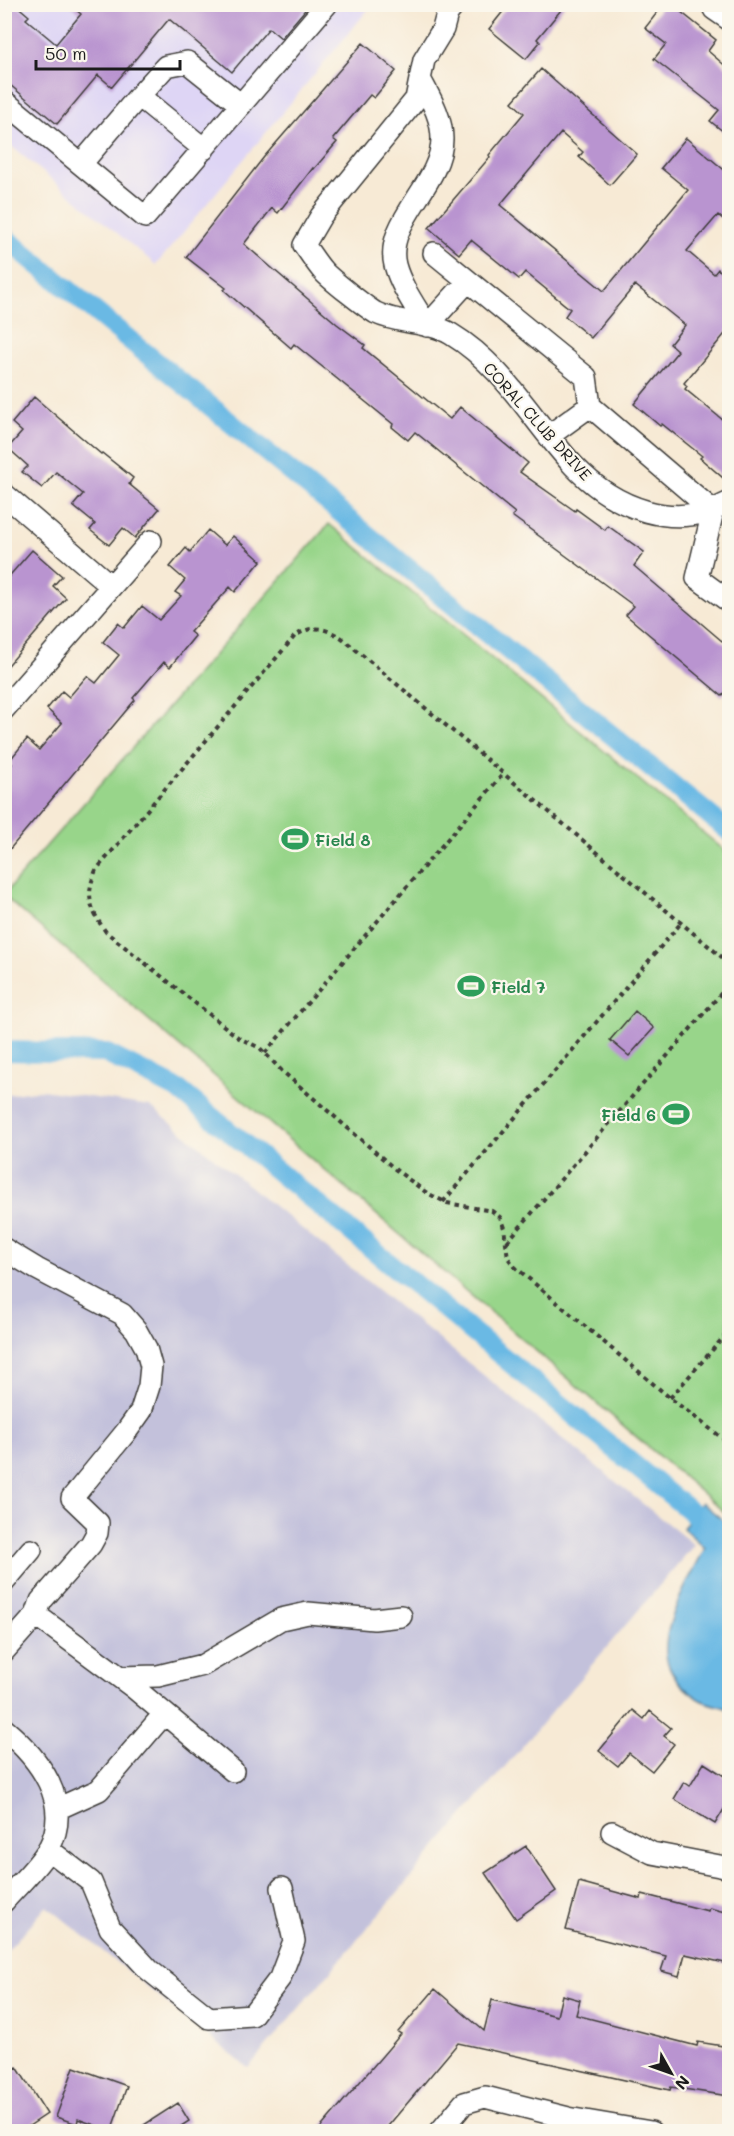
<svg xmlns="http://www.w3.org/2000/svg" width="734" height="2136" viewBox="0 0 734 2136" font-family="Mali,sans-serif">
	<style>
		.built { fill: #ded5f5 }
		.industrial { fill: #c3c1db }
		.green { fill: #98d58a; stroke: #5a7853; stroke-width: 1.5 }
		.water { fill: #6ab9e4; stroke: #436a80; stroke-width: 1.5 }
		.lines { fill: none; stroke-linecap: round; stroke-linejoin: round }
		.canal { stroke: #6ab9e4; stroke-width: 20 }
		.building { fill: #b994d0 }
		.minor-casing { stroke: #3d3b38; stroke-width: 24 }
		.path { stroke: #3d3b38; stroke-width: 4; stroke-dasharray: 4.5 4.5; stroke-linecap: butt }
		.minor { stroke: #fff; stroke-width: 21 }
		.labels { text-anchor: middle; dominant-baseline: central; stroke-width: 4.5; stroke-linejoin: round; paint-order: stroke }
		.street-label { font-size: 16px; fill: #1c1c1c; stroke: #fbf7ec }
		.leisure-label { font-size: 16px; font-weight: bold; fill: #27864d; stroke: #fbf7ec; text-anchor: start }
	</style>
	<rect width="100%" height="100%" fill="#fbf7ec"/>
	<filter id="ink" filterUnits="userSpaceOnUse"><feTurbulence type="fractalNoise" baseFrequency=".0167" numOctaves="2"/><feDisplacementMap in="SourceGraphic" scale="12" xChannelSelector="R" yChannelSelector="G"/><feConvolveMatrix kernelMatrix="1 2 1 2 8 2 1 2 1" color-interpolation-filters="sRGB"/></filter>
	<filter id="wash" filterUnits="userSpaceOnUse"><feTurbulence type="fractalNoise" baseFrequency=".008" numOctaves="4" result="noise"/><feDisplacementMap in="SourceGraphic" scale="24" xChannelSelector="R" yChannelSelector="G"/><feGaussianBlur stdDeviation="1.35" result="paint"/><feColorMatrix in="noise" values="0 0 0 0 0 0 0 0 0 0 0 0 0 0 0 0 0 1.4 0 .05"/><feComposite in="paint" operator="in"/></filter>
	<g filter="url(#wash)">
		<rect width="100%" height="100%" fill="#f7ead5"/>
		<path class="built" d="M4,5H372L156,265L5,141Z"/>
		<path class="industrial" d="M42,1090L150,1106L694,1545L248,2068L47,1906L5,1953L4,1095Z"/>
		<path class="green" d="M329,524L729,854V1516L5,897V893Z"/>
		<path class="water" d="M701,1502L729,1525V1709C721,1706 711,1705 703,1701C688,1693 671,1677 667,1660C659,1629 691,1575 705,1548L683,1528Z"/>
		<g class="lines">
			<path class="canal" d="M4,237L730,832
				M4,1051L105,1053L179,1090L730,1544"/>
		</g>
		<g id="blocks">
			<path class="building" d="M4,4H15L29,16L26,19L56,44L81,14L69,4H310L281,38L269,28L232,72L169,19L112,87L98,75L57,124L4,80Z
				M509,4H566L537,39L540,42L526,59L489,29Z
				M664,4H671L716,40L708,51L729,69V136L710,121L719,110L654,59L666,44L645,28Z
				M363,43L396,71L374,98L370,95L333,139L337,142L314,169L313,168L278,213L272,208L244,244L337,324L365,345L363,348L450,419L460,407L528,463L520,472L575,511L576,509L605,530L608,526L644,552L634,566L729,647V688L722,696L626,615L634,606L512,516L515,513L415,432L408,440L392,427L393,424L294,344L291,348L224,290L226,288L186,257L264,157Z
				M541,69L637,154L610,185L579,157L583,152L561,133L500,205L604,291L688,190L661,168L686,138L729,174V224L718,215L687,251L714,274L718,269L729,279V329L684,383L687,386L685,389L729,425V483L700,458L702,456L662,424L660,426L634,404L678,351L670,344L685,325L635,285L591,338L565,316L570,309L525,272L519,279L471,240L459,254L429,228L490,157L489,155L524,113L512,102Z
				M34,397L101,454L102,453L133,478L129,484L159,509L135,538L123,528L109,545L90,530L95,524L73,506L83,494L56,472L42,488L22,472L28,466L8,448L22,432L12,423Z
				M208,530L225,545L233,536L261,561L235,592L230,587L190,632L195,636L170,667L164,662L133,698L135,700L4,856V773L12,764L9,761L27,739L39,750L62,723L47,709L62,691L69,697L87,676L96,683L119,655L103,642L118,623L124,628L142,606L159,620L181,596L175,592L185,580L170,567L186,548L190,552Z
				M32,550L62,576L53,586L66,598L4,670V582Z
				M635,1011L654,1028L629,1056L610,1040Z
				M633,1710L644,1719L650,1711L671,1728L664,1736L674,1744L652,1771L629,1753L618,1766L599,1751Z
				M704,1763L729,1779V1801L715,1824L674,1799L684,1782L690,1786Z
				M526,1846L556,1891L516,1919L485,1873Z
				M579,1882L641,1899L642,1894L708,1911L709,1908L729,1913V1964L685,1954L679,1976L661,1971L666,1956L566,1930Z
				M435,1989L484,2031L492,2000L557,2016L562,1995L580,2000L576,2015L697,2046L698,2042L729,2047V2096L671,2087L670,2090L458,2043L383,2132H317L401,2034L398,2032Z
				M17,2067L47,2114L20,2132H4V2075Z
				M74,2067L127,2086L111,2131L78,2119L77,2124L56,2117Z
				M178,2103L189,2121L172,2132H133Z"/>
		</g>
	</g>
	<g filter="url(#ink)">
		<use href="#blocks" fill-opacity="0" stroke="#3d3b38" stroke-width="1.5"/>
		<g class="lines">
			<defs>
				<path id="minor" d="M455,4L447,14L443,29L424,60L416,99L321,216L304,245C310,253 316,263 323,271C330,279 367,308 376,313C399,324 429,321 451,334C504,366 533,422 574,466C615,509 675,532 730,502
					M712,4L714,9L730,20
					M420,79C430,98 442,117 442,139C442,184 384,222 395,265C401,287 416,307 427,326L468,281
					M4,101L145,217L327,4
					M204,149L139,96L166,66L187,62L241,105
					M81,164L139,96
					M434,253L586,377L590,406L713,511L697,578L730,602
					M550,435L590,406
					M4,494L111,586
					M4,709L151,541
					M4,1249L37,1269L122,1314L136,1330L146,1348L151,1366L149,1386L141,1411L126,1432L72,1498L98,1523L97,1533L91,1544L41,1601L36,1615L4,1651
					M4,1582L31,1550
					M36,1615L133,1687L233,1771
					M120,1677L158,1676L203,1665L281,1619L308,1613L374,1619L401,1616
					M4,1729C39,1758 73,1802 49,1848C39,1866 18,1885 4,1901
					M57,1809L99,1790L164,1714
					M612,1832L652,1853L730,1868
					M48,1849L91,1882L110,1928L149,1970L209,2018L252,2015L280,1978L294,1941L282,1888
					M440,2132L464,2103L485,2097L568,2118L651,2132"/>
			</defs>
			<use href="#minor" class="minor-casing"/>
			<path class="path" d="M730,964L342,638C325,628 313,624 295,636L96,870C85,895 90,910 106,932L239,1038L260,1048L282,1071L396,1170L427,1193L447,1203L492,1211L500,1217L504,1228L508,1258L515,1267L670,1398L730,1444
				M265,1053L503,774
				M443,1202L681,923
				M507,1242L730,983
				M670,1398L730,1330"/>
			<use href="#minor" class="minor"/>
		</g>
	</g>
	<defs>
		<symbol id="stadium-bare" viewBox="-9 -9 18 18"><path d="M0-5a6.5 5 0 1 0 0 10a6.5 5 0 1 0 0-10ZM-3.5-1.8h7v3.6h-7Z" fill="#2e9e5b" stroke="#fbf7ec" stroke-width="2.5" paint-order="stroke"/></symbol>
	</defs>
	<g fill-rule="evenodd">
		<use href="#stadium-bare" x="276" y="820" width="38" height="38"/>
		<use href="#stadium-bare" x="452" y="967" width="38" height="38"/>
		<use href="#stadium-bare" x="657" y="1095" width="38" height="38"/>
	</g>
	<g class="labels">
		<g class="street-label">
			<text transform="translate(538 421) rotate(48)">CORAL CLUB DRIVE</text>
		</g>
		<g class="leisure-label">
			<text x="315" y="839">Field 8</text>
			<text x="491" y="986">Field 7</text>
			<text x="656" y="1114" text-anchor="end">Field 6</text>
		</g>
	</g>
	<rect width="734" height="2136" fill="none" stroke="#fbf7ec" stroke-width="24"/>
	<g transform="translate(671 2073) rotate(130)" stroke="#fbf7ec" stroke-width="4.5" paint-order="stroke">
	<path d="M0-4.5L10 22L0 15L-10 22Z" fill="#1c1c1c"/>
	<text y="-9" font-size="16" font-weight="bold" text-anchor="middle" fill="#1c1c1c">N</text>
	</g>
	<path d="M36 60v9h144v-9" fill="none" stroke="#1c1c1c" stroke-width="3"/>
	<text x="45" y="60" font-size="18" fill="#1c1c1c" stroke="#fbf7ec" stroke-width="4.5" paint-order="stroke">50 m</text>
</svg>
